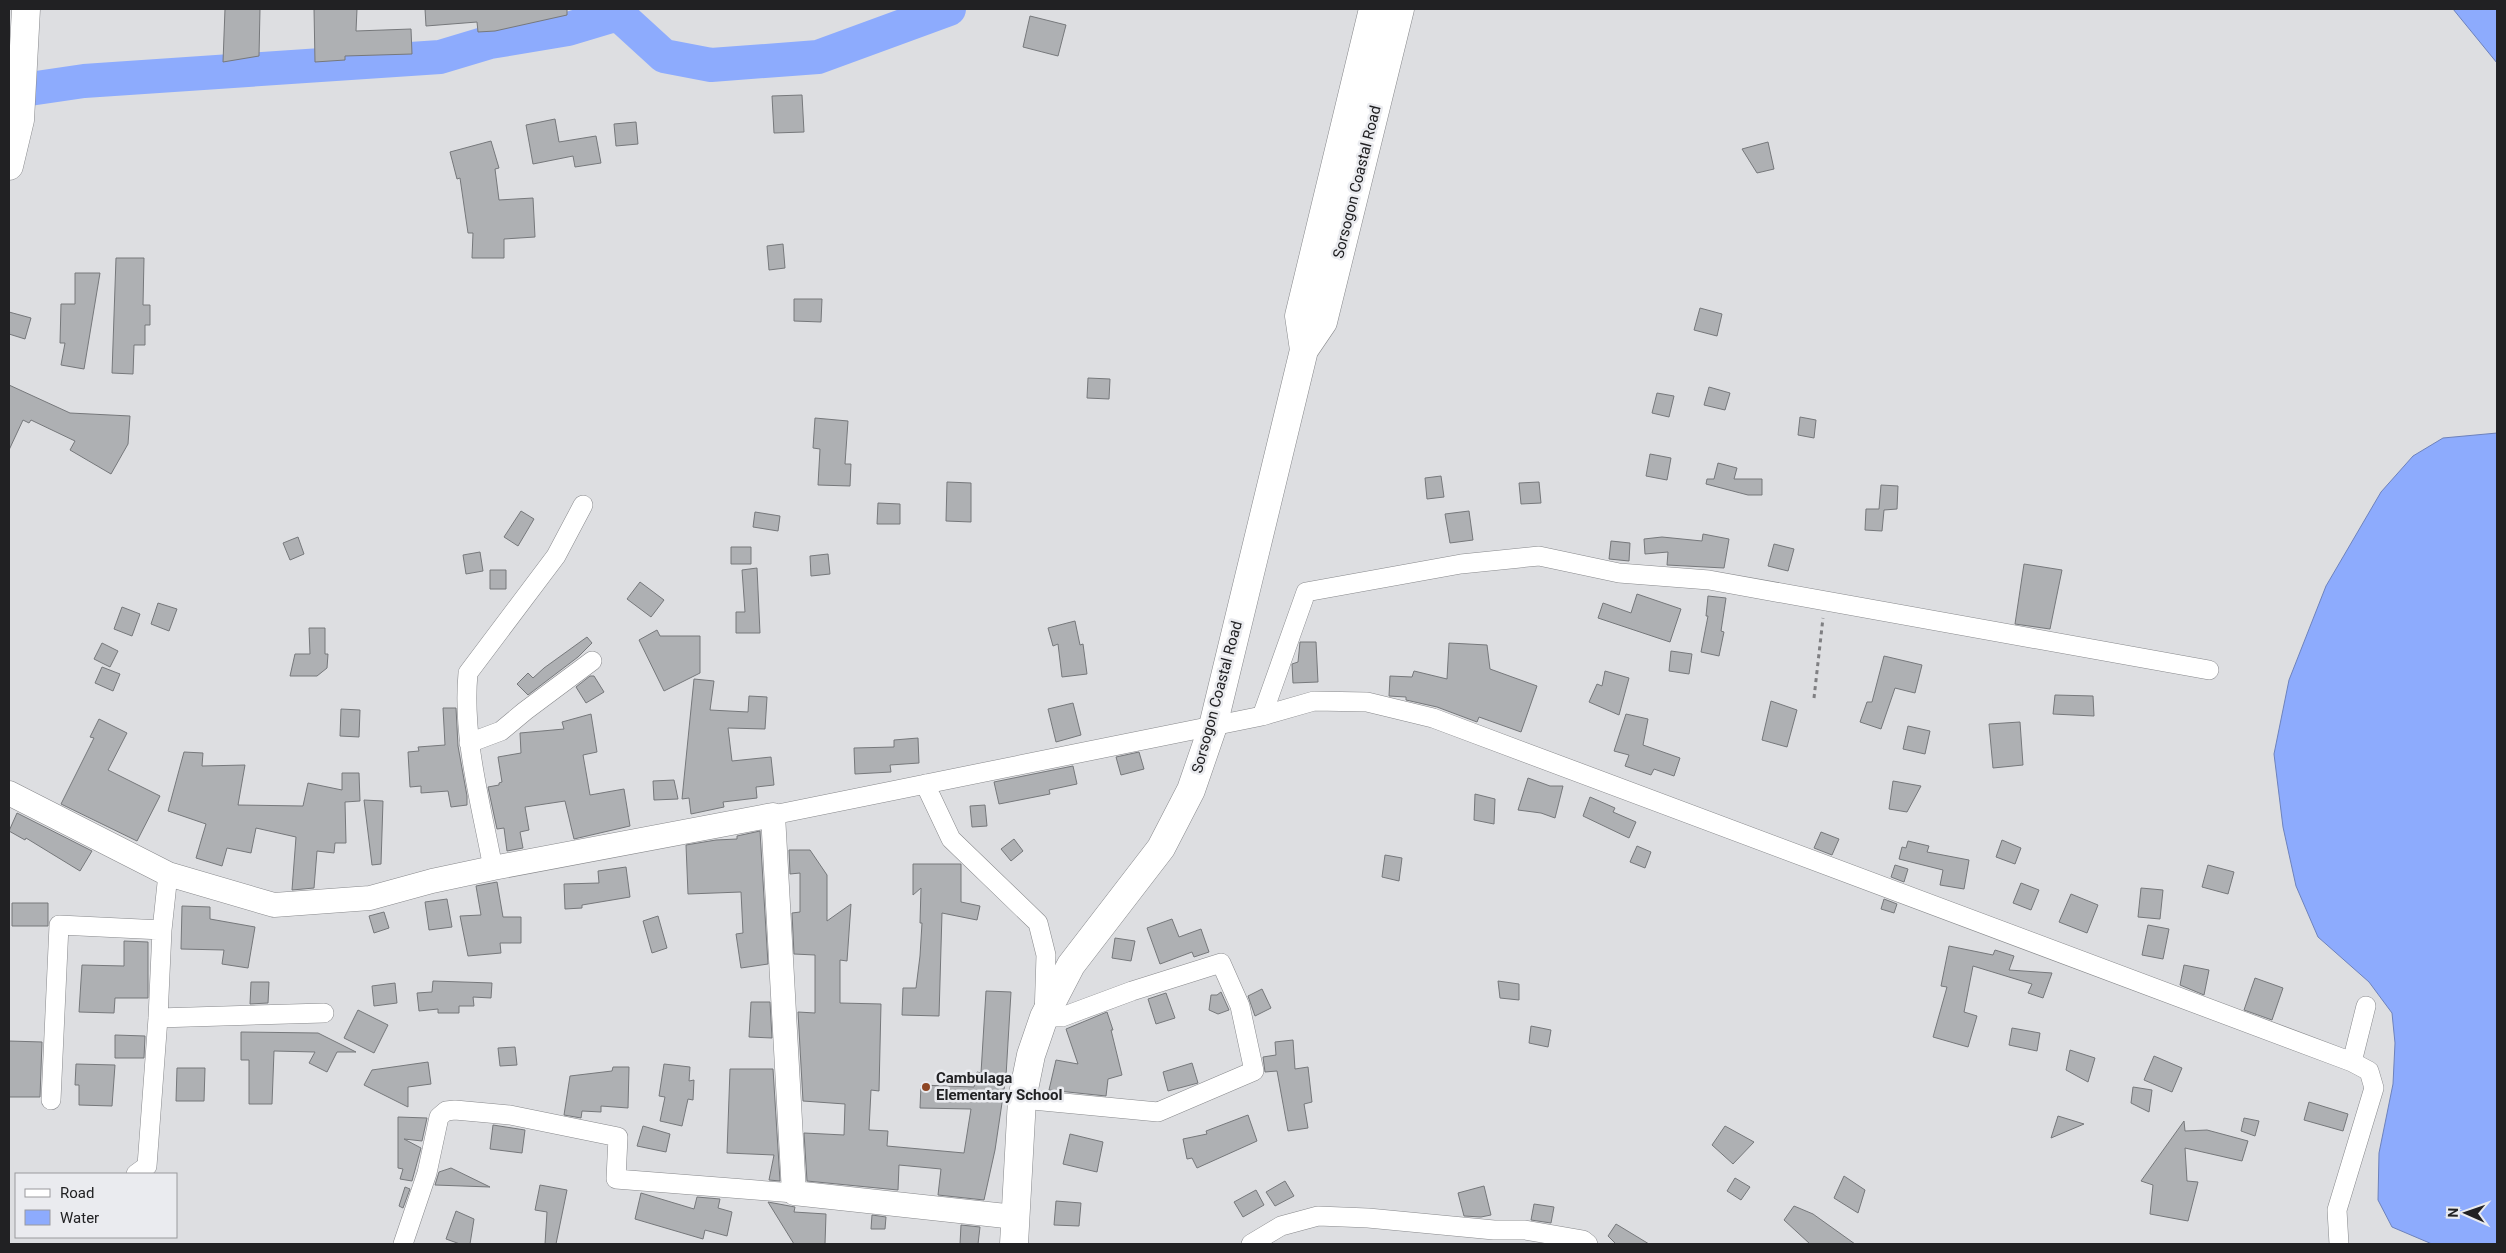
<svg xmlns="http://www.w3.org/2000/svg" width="2506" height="1253" viewBox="0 0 2506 1253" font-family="Roboto,sans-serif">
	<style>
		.water { fill: #8dabfd; stroke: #6d82bc }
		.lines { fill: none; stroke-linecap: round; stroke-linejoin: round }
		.river { stroke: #8dabfd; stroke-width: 34 }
		.building { fill: #aeb0b3; stroke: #76787b }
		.minor-casing { stroke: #87888b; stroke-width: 20 }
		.tertiary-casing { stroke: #87888b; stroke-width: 25 }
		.primary-casing { stroke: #87888b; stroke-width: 29 }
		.trunk-casing { stroke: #87888b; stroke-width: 29 }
		.path { stroke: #7f7f82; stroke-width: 3; stroke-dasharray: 4 4; stroke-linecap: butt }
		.minor { stroke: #fff; stroke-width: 19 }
		.tertiary { stroke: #fff; stroke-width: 24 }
		.primary { stroke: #fff; stroke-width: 28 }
		.trunk { stroke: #fff; stroke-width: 28 }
		.poi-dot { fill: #8e4625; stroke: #eaebef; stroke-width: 2 }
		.labels { text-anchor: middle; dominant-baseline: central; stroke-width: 5; stroke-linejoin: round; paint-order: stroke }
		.street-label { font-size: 15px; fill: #212123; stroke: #eaebef }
		.poi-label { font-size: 15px; font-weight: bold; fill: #212123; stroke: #eaebef; text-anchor: start }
	</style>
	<rect width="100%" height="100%" fill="#dddee1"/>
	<path class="water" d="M2453,9H2497V63Z
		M2497,433V1244H2432L2392,1227L2378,1200L2379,1153L2393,1084L2395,1043L2392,1013L2369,982L2318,937L2296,886L2283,827L2274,754L2289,680L2326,586L2381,492L2413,456L2443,438Z"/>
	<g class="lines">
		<path class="river" d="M9,92L84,81L440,57L490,42L568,29L618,14L664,56L711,65L818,57L949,9"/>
	</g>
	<path class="building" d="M225,9H260L259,56L223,62Z
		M314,9H357L356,31L411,29L412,54L345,56V60L315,62Z
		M425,9H567V15L495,31L478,32L477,22L426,26Z
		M1030,16L1066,25L1058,56L1023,47Z
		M802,95L804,132L774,133L772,96Z
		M555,119L559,142L596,136L601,163L575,167L573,156L533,164L526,125Z
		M636,122L638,144L616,146L614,124Z
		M491,141L499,168L495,169L499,200L533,198L535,237L504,239V258H472L473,233H468L460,178L457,179L450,152Z
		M1768,142L1774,169L1757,173L1742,149Z
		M783,244L785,268L769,270L767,246Z
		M116,258H144L143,305H150V325H145V345H134L133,374L112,373Z
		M75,273H100L84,369L61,365L65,343H60L61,304H75Z
		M794,299H822L821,322L794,321Z
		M1700,308L1722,314L1717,336L1694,330Z
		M9,312L31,318L25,339L9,334Z
		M1088,378L1110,379L1109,399L1087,398Z
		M9,385L70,413L130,416L128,444L111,474L70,450L75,441L31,420L29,423L23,420L9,450Z
		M1709,387L1730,393L1725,410L1704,405Z
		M1657,393L1674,396L1669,417L1652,413Z
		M1800,417L1816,420L1814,438L1798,435Z
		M815,418L848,421L845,464H851L850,486L818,485L820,449L813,448Z
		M1650,454L1671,458L1667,480L1646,476Z
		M1718,463L1737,468L1734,479H1762V495H1748L1706,484L1707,479H1714Z
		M1441,476L1444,497L1427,499L1425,478Z
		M947,482L971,483V522L946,521Z
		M1539,482L1541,503L1521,504L1519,483Z
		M1881,485L1898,486L1897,509L1884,510L1882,531L1865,530L1866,509H1879Z
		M878,503L900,504V524H877Z
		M521,511L534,519L518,546L504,537Z
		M1469,511L1473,540L1450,543L1445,514Z
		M755,512L780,516L778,531L753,527Z
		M1703,534L1729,539L1724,568L1667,565L1668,552L1645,554L1644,539L1662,537L1702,541Z
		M298,537L304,554L290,560L283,543Z
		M1611,541L1630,543L1629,561L1609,559Z
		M1774,544L1794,549L1788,571L1768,566Z
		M731,547H751V564H731Z
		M480,552L483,571L466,574L463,555Z
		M828,554L830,574L811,576L810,556Z
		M2024,564L2062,570L2050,629L2015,624Z
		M757,568L760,633H736V612H745L742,570Z
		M490,570H506V589H490Z
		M640,582L664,600L651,617L627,599Z
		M1637,594L1681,609L1670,642L1598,618L1603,603L1631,613Z
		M1708,596L1726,598L1721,631L1724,632L1719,656L1701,652L1708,616H1706Z
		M158,603L177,609L169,631L151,624Z
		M122,607L140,614L132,636L114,629Z
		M1075,621L1080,645L1083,644L1087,674L1062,677L1058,644L1053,646L1048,628Z
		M309,628H325V654H328L327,668L317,676H290L295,654H310Z
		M657,630L660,636H700V673L664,691L639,640Z
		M587,637L592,643L578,657L528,695L517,684L528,673L533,678L544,668Z
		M1300,642H1316L1318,682L1293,683L1292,664L1298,662Z
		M102,643L118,651L110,667L94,659Z
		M1449,643L1487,645L1490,669L1537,686L1521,732L1479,717L1477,722L1437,707L1406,700V697L1389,696L1390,676L1412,677L1414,671L1447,679Z
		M1671,651L1692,654L1689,674L1669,671Z
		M1884,656L1922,665L1915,693L1895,688L1881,729L1860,722L1867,702H1872Z
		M102,667L120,674L113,691L95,683Z
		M1605,671L1629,678L1619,715L1589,702L1597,684L1602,686Z
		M590,676H594L604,692L586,703L576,687Z
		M694,679L714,681L710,710L748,712L749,696L767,697L765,729L728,728L732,761L771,757L774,785L756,787L757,798L723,802L724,807L691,814L689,798L682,799Z
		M2055,695L2093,696L2094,716L2053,714Z
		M1771,701L1797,710L1787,747L1762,740Z
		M1073,703L1081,735L1056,742L1048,709Z
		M443,708H456L458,746L467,796V805L451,807L448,791L421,793V786L410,787L408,752L419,751L418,747L445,745Z
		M341,709L360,710L359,737L340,736Z
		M591,714L597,752L583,755L590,795L624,789L630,826L574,839L565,801L525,807L529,830L520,832L523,848L507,851L504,828L497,829L488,787L499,785V783L502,782L498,757L521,753L520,733L564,729L562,722Z
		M1626,714L1648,719L1643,745L1680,758L1674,776L1654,769L1651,775L1625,766L1629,755L1614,751Z
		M99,719L127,733L108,770L160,796L137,841L61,804L94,738L90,737Z
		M2020,722L2023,765L1993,768L1989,724Z
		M1908,726L1930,731L1925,754L1903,749Z
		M918,738L919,763L890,765L891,772L855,774L854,748L894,747V740Z
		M184,752L203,753L202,766L245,765L238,805L303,806L308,783L342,790V773H359L360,801L345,802L346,843H335L334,853L317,851L314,888L292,890L296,837L256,828L251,853L227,848L222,866L196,858L206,824L168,811Z
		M1139,752L1144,769L1121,775L1116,757Z
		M1073,766L1077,784L1049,790L1050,794L999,804L994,782Z
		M1528,778L1550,786H1563L1555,818L1541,813L1518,810Z
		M674,780L678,799L654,800L653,781Z
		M1893,781L1921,786L1907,812L1889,809Z
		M1475,794L1495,799L1494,824L1474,820Z
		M1590,797L1615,808L1613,812L1636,822L1629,838L1583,816Z
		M364,800L383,801L381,864L372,865Z
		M985,805L987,826L972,827L970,806Z
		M17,813L92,851L80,871L26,838L25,840L9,831Z
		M760,831L768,964L741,968L736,934L743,933L741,892L688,894L686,845L716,840L737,839V836Z
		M1821,832L1839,839L1832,855L1814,848Z
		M1014,839L1023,851L1011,861L1001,849Z
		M2002,840L2021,848L2015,864L1996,857Z
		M1908,841L1929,846L1927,852L1969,860L1964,889L1940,885L1943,870L1899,859L1902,847L1906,848Z
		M1637,846L1651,852L1645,868L1630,862Z
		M789,850H810L827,875V921L851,904L847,961L840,960V1003L881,1004L879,1091L871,1090L869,1130L888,1131L887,1146L964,1153L971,1109L920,1108L921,1085L974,1087L977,1072L981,1073L986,991L1011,992L1006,1076L995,1150L984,1200L938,1195L941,1169L899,1165L898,1190L807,1181L804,1133L844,1135L845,1104L803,1101L798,1012L815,1013V955L794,954L792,913L800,912V873L790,874Z
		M1385,855L1402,858L1399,881L1382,877Z
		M913,864H961V902L980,906L977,920L942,913L939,1016L902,1015L903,988H916L920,956L922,923H920L921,888L913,895Z
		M1895,865L1908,869L1904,882L1891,877Z
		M2208,865L2234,872L2228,894L2202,887Z
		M626,867L630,897L582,905V908L565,909L564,884L599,883L598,871Z
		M497,882L503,917H521V943H500L501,953L468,956L460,916L481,915L476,886Z
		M2021,883L2039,890L2031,910L2013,903Z
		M2141,888L2163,890L2160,919L2138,917Z
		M2071,894L2098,905L2087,933L2059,922Z
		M447,899L452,927L429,930L425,902Z
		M1884,899L1897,904L1894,913L1881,909Z
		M12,903H48V926H12Z
		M182,906L210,907V919L255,927L248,968L222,964L224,950L181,949Z
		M384,912L389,928L374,933L369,916Z
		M658,916L667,948L652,953L643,921Z
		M1172,919L1179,937L1201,929L1209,952L1194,957L1192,952L1160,964L1147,928Z
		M2148,925L2169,929L2163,959L2142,955Z
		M1115,938L1135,941L1131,961L1112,958Z
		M124,941L148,942V998H115L114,1013L79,1012L82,965L124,966Z
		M1949,946L1993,955L1995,950L2014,956L2009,970L2052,973L2043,998L2028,993L2032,984L1973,966L1964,1012L1977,1016L1968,1047L1933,1037L1947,987L1941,986Z
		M2184,965L2209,970L2204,995L2180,985Z
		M2255,978L2283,988L2272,1020L2244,1010Z
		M433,981L492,983L491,998L473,997L474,1006H459V1013H438V1009L419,1011L417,993L432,992Z
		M1498,981L1519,984V1000L1500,998Z
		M251,982H269L268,1003L250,1004Z
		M395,983L397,1003L374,1006L372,986Z
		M1262,989L1271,1008L1255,1016L1248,996Z
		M1221,992L1229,1010L1218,1014L1209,1010L1211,995H1217Z
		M1166,993L1175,1018L1156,1024L1148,999Z
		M751,1002H770L772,1038L749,1037Z
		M358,1010L388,1025L374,1053L344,1038Z
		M1107,1012L1113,1030H1111L1122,1075L1108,1079L1106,1096L1049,1090L1056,1060L1078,1064L1066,1029Z
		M1531,1026L1551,1030L1548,1047L1529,1043Z
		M2012,1028L2040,1033L2037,1051L2009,1045Z
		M241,1032L318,1033L356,1052H337L327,1072L309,1063L315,1052L274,1051L272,1104H249V1060H241Z
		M115,1035L145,1036L144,1058H115Z
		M1293,1040L1295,1069L1308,1067L1312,1102L1304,1104L1308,1128L1288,1131L1277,1071L1265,1072L1263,1057L1276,1055L1275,1042Z
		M9,1041L42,1042L40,1097H9Z
		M515,1047L517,1065L500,1066L498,1048Z
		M2070,1050L2095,1058L2088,1082L2066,1070Z
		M2154,1056L2182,1068L2172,1092L2144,1080Z
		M428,1062L431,1084L408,1087V1107L364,1085L372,1070Z
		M1192,1063L1198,1083L1168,1091L1163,1072Z
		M76,1064L115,1065L112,1106L79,1105V1085H75Z
		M664,1064L690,1067L689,1081L694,1080L693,1100L688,1099L682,1126L660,1121L665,1097L659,1096Z
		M613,1067H629L628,1108L601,1106V1112L582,1111L581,1118L564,1115L570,1076L612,1071Z
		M177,1068H205L204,1101H176Z
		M730,1069H773L780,1181L769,1180L774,1155L727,1153Z
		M2133,1087L2152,1090L2149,1112L2131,1103Z
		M2309,1102L2348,1114L2343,1131L2304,1120Z
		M1248,1115L1257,1141L1197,1168L1192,1158L1187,1159L1183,1139L1207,1134L1206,1131Z
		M2058,1116L2084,1124L2051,1138Z
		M398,1117L427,1118L422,1141L404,1139L421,1148L412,1181L400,1179L403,1169L398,1168Z
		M2244,1118L2259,1121L2255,1136L2241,1131Z
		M2184,1121L2185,1131L2207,1130L2248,1141L2242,1161L2185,1148L2187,1181L2198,1182L2188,1221L2150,1214L2153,1185L2141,1181Z
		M493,1125L525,1130L522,1153L490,1149Z
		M643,1126L670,1134L666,1152L637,1146Z
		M1725,1126L1754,1142L1733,1164L1712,1145Z
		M1070,1134L1103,1142L1097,1172L1063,1164Z
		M451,1168L490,1187L435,1185L439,1172Z
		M1844,1176L1865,1190L1858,1213L1834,1198Z
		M1735,1178L1750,1187L1741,1200L1727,1191Z
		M1285,1181L1294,1196L1275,1206L1266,1192Z
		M540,1185L567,1190L556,1244H545L547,1212L535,1210Z
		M1484,1186L1491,1215L1481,1217L1464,1216L1458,1193Z
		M405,1187L410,1189L403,1208L399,1206Z
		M1256,1190L1264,1205L1243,1217L1234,1202Z
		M641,1193L694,1209L697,1197L720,1199L718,1208L732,1212L727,1236L705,1230L703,1239L635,1219Z
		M1056,1201L1081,1203L1079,1226L1054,1225Z
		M768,1202L795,1207L794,1212L826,1214L825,1244H794Z
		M1534,1204L1554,1207L1551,1223L1531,1220Z
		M1794,1206L1813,1214L1855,1244H1810L1784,1220Z
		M456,1211L474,1219L470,1244H460L446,1239Z
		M872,1215L886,1217L885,1229H871Z
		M1616,1224L1649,1244H1616L1608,1236Z
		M961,1225L980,1227L978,1244H960Z"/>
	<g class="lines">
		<defs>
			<path id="minor" d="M1262,716L1306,592L1461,564L1539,556L1619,573L1709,580L2209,670
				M469,743L501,731L525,711L592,661
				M925,784L951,839L1038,923L1046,955L1044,1017H1062L1132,991L1221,963L1240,1006L1254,1071L1158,1112L1022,1099
				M773,815L1262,716L1314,701L1367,702L1433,718L2352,1062L2369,1071L2374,1088L2337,1210L2339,1244
				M493,868C481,804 462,738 468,673L556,556L583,505
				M158,1018L324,1013
				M2352,1062L2366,1006
				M51,1100L59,925L162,930L168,874
				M136,1174L147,1166L158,1018L162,930
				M403,1244L427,1173L439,1117L446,1111L455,1110L510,1115L618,1137L616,1179L794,1193
				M1251,1244L1281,1226L1318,1216L1368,1218L1494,1230H1525L1583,1240L1588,1244"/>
			<path id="tertiary" d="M9,793L168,874L274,905L370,898L432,881L493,868L773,815L794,1193L1015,1217"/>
			<path id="primary" d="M9,166L20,120L26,9"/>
			<path id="trunk" d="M1304,350L1299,316L1373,9
				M1014,1244L1022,1099L1031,1055L1044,1017L1071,965L1161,848L1191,790L1213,726L1304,350L1323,322L1400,9"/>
		</defs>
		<use href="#minor" class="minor-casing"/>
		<use href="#tertiary" class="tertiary-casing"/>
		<use href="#primary" class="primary-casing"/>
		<use href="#trunk" class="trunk-casing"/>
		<path class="path" d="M1814,698L1823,618"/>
		<use href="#minor" class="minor"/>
		<use href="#tertiary" class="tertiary"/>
		<use href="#primary" class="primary"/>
		<use href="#trunk" class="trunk"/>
	</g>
	<circle class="poi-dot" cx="926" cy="1087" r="5"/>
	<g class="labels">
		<g class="street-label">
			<text transform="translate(1357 182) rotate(-76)">Sorsogon Coastal Road</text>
			<text transform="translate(1217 697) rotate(-75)">Sorsogon Coastal Road</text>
		</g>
		<g class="poi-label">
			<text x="936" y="1078">Cambulaga<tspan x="936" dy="17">Elementary School</tspan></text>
		</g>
	</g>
	<rect width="2506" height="1253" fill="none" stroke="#212123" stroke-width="20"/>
	<rect x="15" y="1173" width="162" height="65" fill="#eaebef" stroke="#9a9a9d"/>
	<rect x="25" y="1189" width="25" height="8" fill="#ffffff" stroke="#9a9a9d"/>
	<text x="60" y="1198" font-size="15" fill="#212123">Road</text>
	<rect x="25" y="1210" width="25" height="15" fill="#8dabfd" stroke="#9a9a9d"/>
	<text x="60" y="1223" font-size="15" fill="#212123">Water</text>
	<g transform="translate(2466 1213) rotate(272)" stroke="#eaebef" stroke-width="4" paint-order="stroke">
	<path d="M0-4L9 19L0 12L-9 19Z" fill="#212123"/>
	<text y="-8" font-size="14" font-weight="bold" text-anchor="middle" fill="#212123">N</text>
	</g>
</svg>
